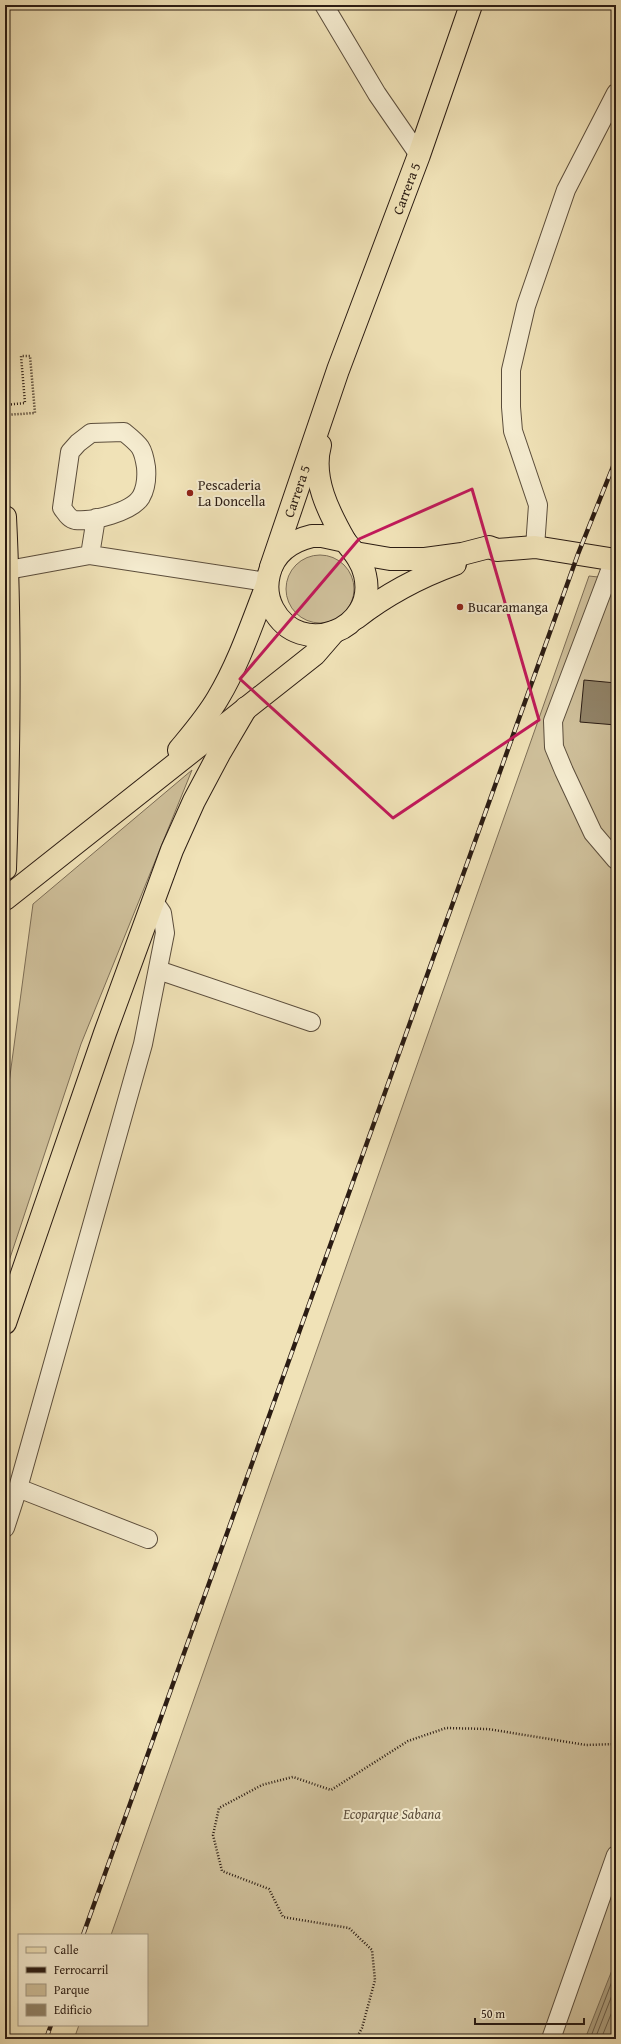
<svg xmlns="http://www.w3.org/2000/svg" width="621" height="2044" viewBox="0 0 621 2044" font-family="'Gentium Book Plus',serif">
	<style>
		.green { fill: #cfc09b; stroke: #7d6e57 }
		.water { fill: #ad9f7f; stroke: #796b54 }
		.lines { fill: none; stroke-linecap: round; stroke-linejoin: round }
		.shore { stroke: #6c5e49; stroke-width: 1 }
		.building { fill: #918368; stroke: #2b1c13 }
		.minor-casing { stroke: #5c4e3c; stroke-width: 20 }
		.major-casing { stroke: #2b1c13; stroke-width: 24 }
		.highway-casing { stroke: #2b1c13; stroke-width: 24 }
		.path { stroke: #2b1c13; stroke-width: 2.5; stroke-dasharray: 1 2; stroke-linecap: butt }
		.minor { stroke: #f5ecd0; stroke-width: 18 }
		.major { stroke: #f0e2b7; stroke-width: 22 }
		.highway { stroke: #f0e2b7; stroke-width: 22 }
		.rail-casing { stroke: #2b1c13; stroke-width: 4.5 }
		.rail { stroke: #f5ecd0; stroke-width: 3; stroke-dasharray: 9; stroke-linecap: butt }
		.marked { fill: none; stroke: #c2185b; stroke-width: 3; stroke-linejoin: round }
		.poi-dot { fill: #8f2418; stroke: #f5ecd0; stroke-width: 1.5 }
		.labels { text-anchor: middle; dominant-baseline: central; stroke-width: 4; stroke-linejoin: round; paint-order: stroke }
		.street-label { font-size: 14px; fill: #2b1c13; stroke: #f5ecd0 }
		.poi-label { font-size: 14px; fill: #2b1c13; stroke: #f5ecd0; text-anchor: start }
		.park-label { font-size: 14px; font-style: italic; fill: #5c4d3c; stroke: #f5ecd0 }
	</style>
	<rect width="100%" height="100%" fill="#f0e2b7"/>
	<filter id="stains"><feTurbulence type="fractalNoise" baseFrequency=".005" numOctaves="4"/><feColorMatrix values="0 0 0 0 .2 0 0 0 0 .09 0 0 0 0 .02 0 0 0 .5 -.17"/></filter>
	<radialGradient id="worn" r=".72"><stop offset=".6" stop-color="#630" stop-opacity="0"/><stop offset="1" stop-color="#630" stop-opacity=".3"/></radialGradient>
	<path class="green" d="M616,483V517L613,506Z
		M286 589a34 34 0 1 1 68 0a34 34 0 1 1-68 0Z
		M589,576L616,579V2039H74L79,2025H147V1935H111Z
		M192,770L81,1044L5,1273V1113L33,904Z"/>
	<path class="water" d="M616,1960V2039H585Z"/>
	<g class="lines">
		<path class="shore" d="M590,2039L616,1971
			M595,2039L616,1985
			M601,2039L616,2002"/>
	</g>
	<path class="building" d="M584,680L616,683V725L580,722Z"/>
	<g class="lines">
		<defs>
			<path id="minor" d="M324,5L377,94L419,155
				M124,432C140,445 143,447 146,467C147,478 146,488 141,497C132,512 92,522 75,520C69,519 66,513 62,508L70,452L78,443L91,433Z
				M535,547L538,505L513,431L511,407V370L526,306L566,190L616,93
				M90,555L96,518
				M614,560L553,721L554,747L564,771L593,833L616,860
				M8,570L90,555L267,582
				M158,970L311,1022
				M18,1488L148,1539
				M5,1528L18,1488L143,1044L165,933L162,913L153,900
				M551,2039L616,1855"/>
			<g id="major">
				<path d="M320,445C311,478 329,513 345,541"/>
				<path d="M312,536H322L345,541C353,551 362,561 365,575C378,630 300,660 273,609C267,598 266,586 269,574C274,553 291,541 312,536Z"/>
				<path d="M355,553L390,559H425L462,554L489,547L497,550L535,547L616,560"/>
				<path id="s1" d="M271,567L338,370L419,155L471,5"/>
				<path d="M356,618C387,594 419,577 455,564"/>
				<path d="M179,750C193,733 207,717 218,698C239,663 252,623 267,585"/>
				<path d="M5,899L315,654L334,632"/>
			</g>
			<path id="highway" d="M5,517C11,635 9,752 5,869
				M5,1323L105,1033L172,850L194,801L219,754L246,708"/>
		</defs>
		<use href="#minor" class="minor-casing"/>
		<use href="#major" class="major-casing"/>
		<use href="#highway" class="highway-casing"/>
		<path class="path" d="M5,405L25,403L21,356H30L35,413L5,415
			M356,2039L362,2028L375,1980L372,1950L349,1928L283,1917L269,1889L222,1871L213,1835L219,1808L262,1785L293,1777L331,1790L408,1741L446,1728L488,1729L586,1745L616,1744"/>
		<use href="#minor" class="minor"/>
		<use href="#major" class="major"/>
		<use href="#highway" class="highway"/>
		<defs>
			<path id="rail" d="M83,1935L578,554L616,459
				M46,2039L51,2025"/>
		</defs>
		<use href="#rail" class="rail-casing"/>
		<use href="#rail" class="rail"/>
	</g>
	<path class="marked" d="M472,489L539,720L393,818L240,679L359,539Z"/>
	<g class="poi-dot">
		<circle cx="190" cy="493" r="4"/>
		<circle cx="460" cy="607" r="4"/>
	</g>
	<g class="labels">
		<g class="street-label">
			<text stroke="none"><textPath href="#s1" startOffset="402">Carrera 5</textPath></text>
			<text stroke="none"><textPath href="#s1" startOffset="80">Carrera 5</textPath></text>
		</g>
		<g class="poi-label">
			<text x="198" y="485">Pescaderia<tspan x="198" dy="16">La Doncella</tspan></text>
			<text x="468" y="607">Bucaramanga</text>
		</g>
		<g class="park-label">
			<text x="392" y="1814">Ecoparque Sabana</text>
		</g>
	</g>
	<rect width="621" height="2044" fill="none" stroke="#f0e2b7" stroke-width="20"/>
	<rect x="6" y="6" width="609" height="2032" fill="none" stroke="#2b1c13" stroke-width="2"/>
	<rect x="10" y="10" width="601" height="2024" fill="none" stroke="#2b1c13"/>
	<rect x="18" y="1934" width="130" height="92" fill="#f5ecd0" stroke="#a49984"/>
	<rect x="26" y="1947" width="20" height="6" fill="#f0e2b7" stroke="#a49984"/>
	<text x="54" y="1954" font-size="12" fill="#2b1c13">Calle</text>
	<rect x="26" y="1967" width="20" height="6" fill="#2b1c13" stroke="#a49984"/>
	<text x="54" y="1974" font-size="12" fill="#2b1c13">Ferrocarril</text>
	<rect x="26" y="1984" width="20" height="12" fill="#cfc09b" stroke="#a49984"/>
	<text x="54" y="1994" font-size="12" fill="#2b1c13">Parque</text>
	<rect x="26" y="2004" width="20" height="12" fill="#918368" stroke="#a49984"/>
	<text x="54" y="2014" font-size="12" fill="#2b1c13">Edificio</text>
	<path d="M475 2018v6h109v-6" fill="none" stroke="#2b1c13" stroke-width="2"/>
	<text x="481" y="2018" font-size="12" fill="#2b1c13" stroke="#f5ecd0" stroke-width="3" paint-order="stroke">50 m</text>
	<rect width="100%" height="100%" filter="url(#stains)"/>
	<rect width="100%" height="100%" fill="url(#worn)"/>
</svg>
